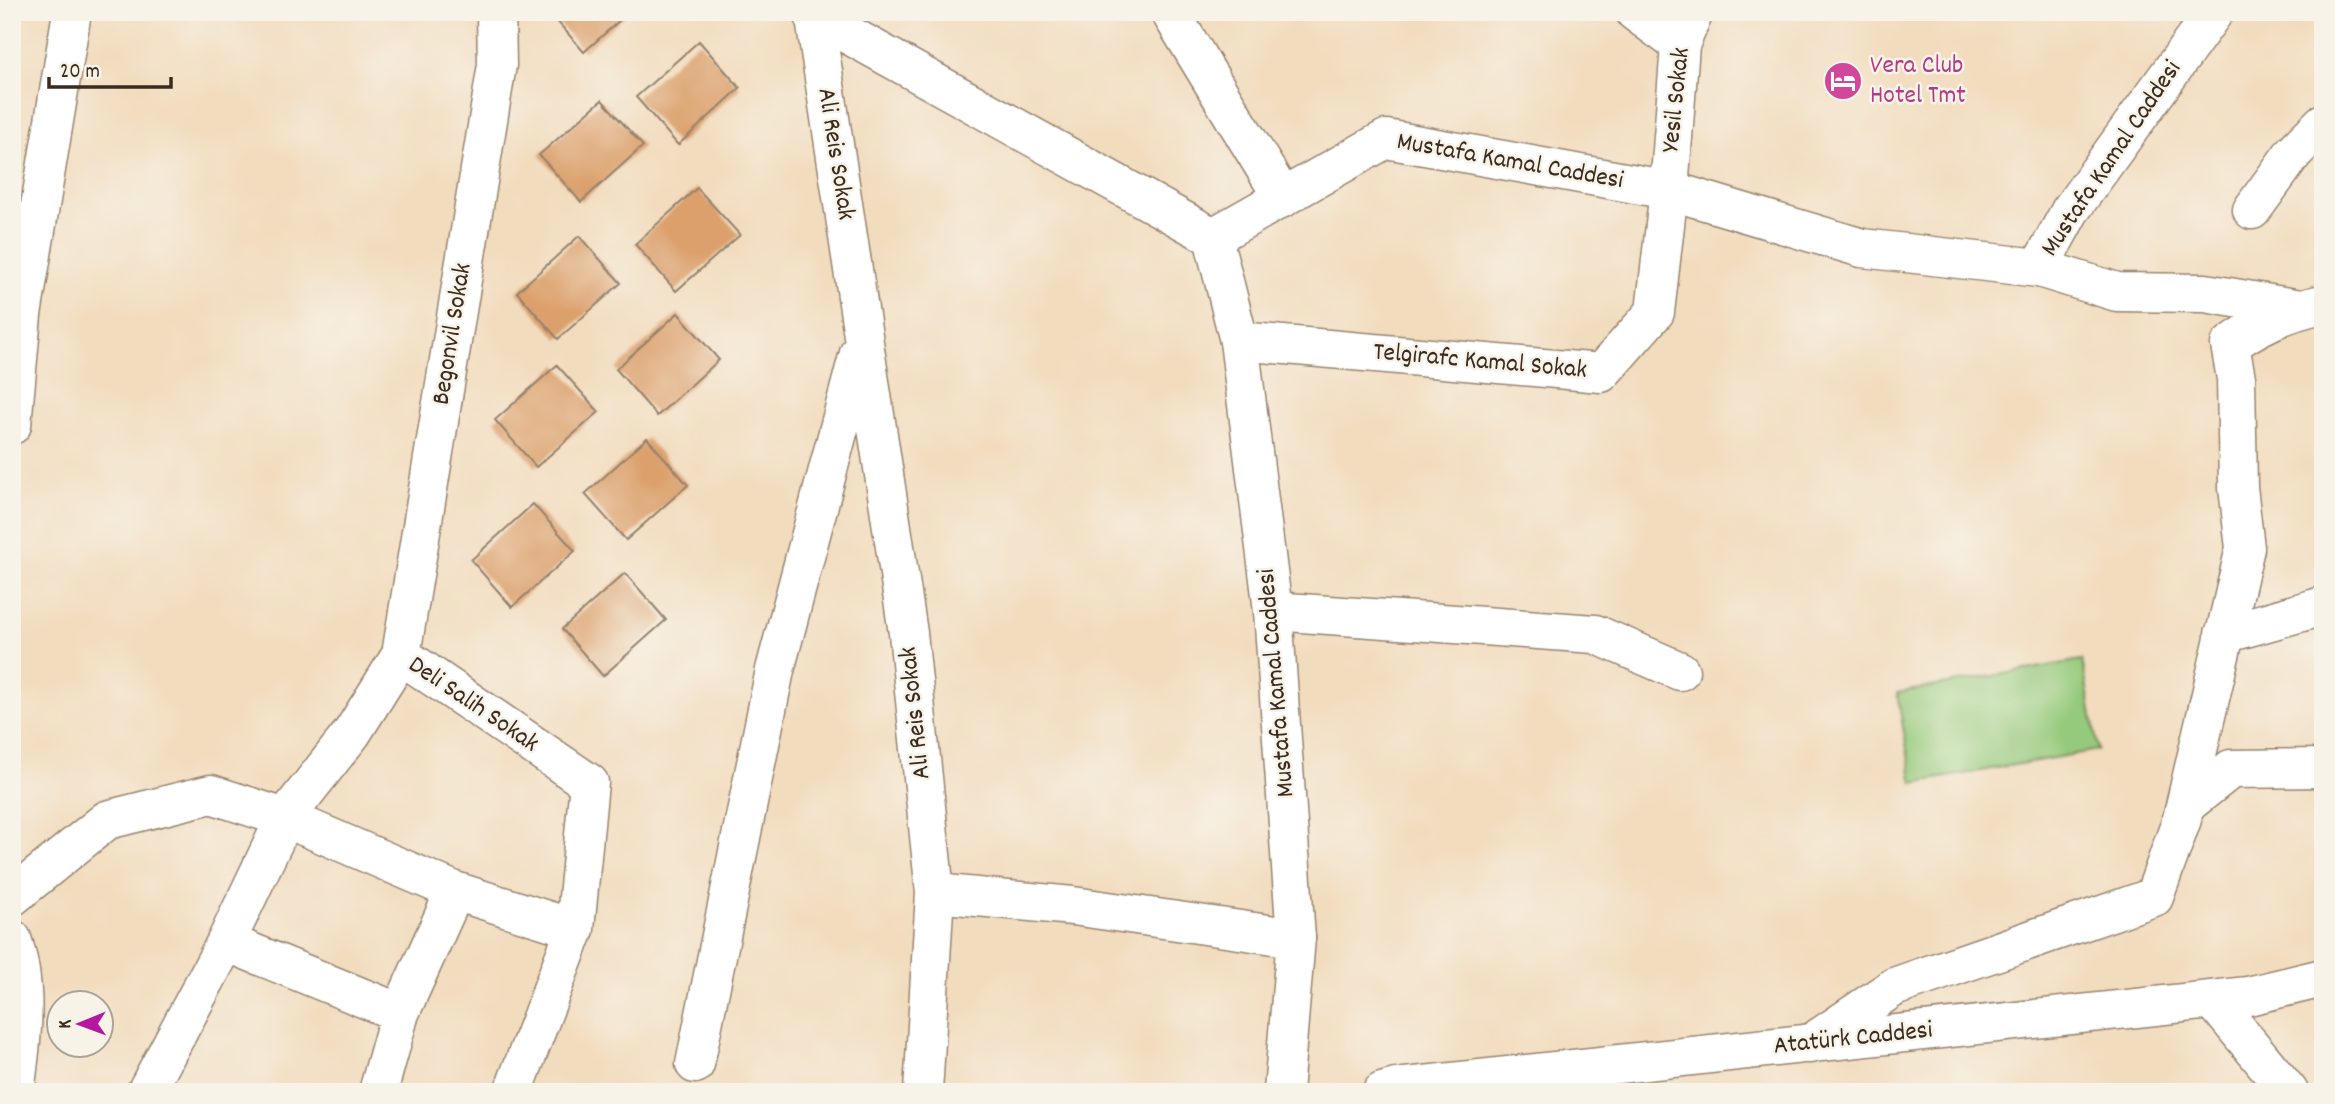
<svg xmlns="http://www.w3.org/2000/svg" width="2335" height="1104" viewBox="0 0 2335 1104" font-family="Dekko,sans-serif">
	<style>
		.green { fill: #95ca7c; stroke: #687a4d; stroke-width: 2 }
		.building { fill: #dca06c }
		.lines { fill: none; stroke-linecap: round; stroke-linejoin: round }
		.minor-casing { stroke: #96836e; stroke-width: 41 }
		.tertiary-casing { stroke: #96836e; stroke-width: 41 }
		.minor { stroke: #fff; stroke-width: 38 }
		.tertiary { stroke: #fff; stroke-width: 38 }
		.labels { text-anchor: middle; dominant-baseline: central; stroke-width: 5; stroke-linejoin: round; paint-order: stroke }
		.hotel-label { font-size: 26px; fill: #b23c85; stroke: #f7f3e8; text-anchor: start }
		.street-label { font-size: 26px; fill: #3b2a1e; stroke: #f7f3e8 }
	</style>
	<rect width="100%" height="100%" fill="#f7f3e8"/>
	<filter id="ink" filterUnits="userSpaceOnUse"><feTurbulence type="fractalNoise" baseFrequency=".0143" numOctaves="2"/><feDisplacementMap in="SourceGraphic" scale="14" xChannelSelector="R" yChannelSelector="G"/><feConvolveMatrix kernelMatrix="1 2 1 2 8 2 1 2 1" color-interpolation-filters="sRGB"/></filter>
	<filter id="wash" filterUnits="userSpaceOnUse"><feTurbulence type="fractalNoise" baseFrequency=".00686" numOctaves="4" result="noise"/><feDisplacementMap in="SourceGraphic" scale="28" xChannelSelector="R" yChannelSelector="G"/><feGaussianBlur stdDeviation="1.57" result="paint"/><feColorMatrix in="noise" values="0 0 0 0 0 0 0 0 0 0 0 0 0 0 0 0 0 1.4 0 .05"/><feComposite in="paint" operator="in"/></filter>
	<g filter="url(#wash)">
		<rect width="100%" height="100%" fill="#f2dcbe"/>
		<path class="green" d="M2082,660L2098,750L1913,783L1897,693Z"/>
		<g id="blocks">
			<path class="building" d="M549,12H629L584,52Z
				M699,41L740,88L678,145L636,97Z
				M602,100L643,146L581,202L539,155Z
				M697,188L740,235L676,291L635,244Z
				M579,236L621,283L558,339L517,292Z
				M678,313L719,360L657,416L616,369Z
				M557,365L599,412L536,467L495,420Z
				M647,438L688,485L626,540L585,494Z
				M533,504L575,551L512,607L471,560Z
				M625,573L666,620L603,676L562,629Z"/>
		</g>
	</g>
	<g filter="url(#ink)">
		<use href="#blocks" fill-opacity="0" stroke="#96836e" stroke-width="2"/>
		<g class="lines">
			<defs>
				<path id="minor" d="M814,12L908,633L935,893L923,1092
					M1170,12L1283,198
					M1635,12L1680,45
					M815,16L1213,237
					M2252,210L2294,152L2323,123
					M2039,268L2117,292L2205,293L2301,309
					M1239,341L1601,373L1655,312L1669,190L1680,45L1694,12
					M1273,611L1595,634L1680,671
					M2224,634L2323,606
					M401,655L589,783L575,929L513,1092
					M2186,805L2231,769L2323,768
					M935,893L1073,906L1296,938
					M12,897L107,820L211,794L285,818L455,891L575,929
					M226,942L400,1013
					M2213,1000L2289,1092
					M1810,1044L1894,987L2154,897L2182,819L2245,548L2238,487L2236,378L2230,345C2258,324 2288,311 2323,304
					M695,1064L775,670L859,353
					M146,1092L226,942L285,818L352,733L401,655L497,65L496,12
					M378,1092L400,1013L455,891"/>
				<path id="tertiary" d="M12,425L22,315L72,12
					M12,939C29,986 22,1042 15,1092
					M1283,1092L1296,938L1273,611L1239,341L1213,237L1386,139L1669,190L1862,248L2039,268L2070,211L2214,12
					M1382,1092L1396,1088L2248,996L2323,978"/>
			</defs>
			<use href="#minor" class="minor-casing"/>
			<use href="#tertiary" class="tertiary-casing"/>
			<use href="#minor" class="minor"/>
			<use href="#tertiary" class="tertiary"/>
		</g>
	</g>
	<defs>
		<symbol id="hotel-disc" viewBox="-11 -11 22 22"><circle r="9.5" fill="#d1479c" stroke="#f7f3e8"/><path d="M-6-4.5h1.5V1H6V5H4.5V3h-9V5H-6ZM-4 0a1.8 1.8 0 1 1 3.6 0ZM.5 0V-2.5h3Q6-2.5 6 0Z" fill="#fff"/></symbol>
	</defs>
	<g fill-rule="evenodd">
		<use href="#hotel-disc" x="1821" y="59" width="44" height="44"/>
	</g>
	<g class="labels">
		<g class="hotel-label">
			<text x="1870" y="66">Vera Club<tspan x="1870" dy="30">Hotel Tmt</tspan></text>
		</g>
		<g class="street-label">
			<text transform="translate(1677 100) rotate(-84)">Yesil Sokak</text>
			<text transform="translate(835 154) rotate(81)">Ali Reis Sokak</text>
			<text transform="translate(2112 159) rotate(-56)">Mustafa Kamal Caddesi</text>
			<text transform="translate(1510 162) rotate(10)">Mustafa Kamal Caddesi</text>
			<text transform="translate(453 334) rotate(-81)">Begonvil Sokak</text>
			<text transform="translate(1480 362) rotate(5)">Telgirafc Kamal Sokak</text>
			<text transform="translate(1277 683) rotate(-95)">Mustafa Kamal Caddesi</text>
			<text transform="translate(473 705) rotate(34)">Deli Salih Sokak</text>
			<text transform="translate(916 713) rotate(-96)">Ali Reis Sokak</text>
			<text transform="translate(1853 1039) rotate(-6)">Atatürk Caddesi</text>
		</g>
	</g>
	<rect width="2335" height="1104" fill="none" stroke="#f7f3e8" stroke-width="42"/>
	<g transform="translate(80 1024) rotate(269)"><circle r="33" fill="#f7f3e8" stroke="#aca397" stroke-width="2"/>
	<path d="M0-5L12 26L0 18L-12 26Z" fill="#b5179e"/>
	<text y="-10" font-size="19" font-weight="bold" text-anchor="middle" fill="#3b2a1e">K</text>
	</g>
	<path d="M49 77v10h122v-10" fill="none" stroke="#3b2a1e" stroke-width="3.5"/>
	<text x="60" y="77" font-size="21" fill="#3b2a1e" stroke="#f7f3e8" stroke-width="5" paint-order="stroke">20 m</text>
</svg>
